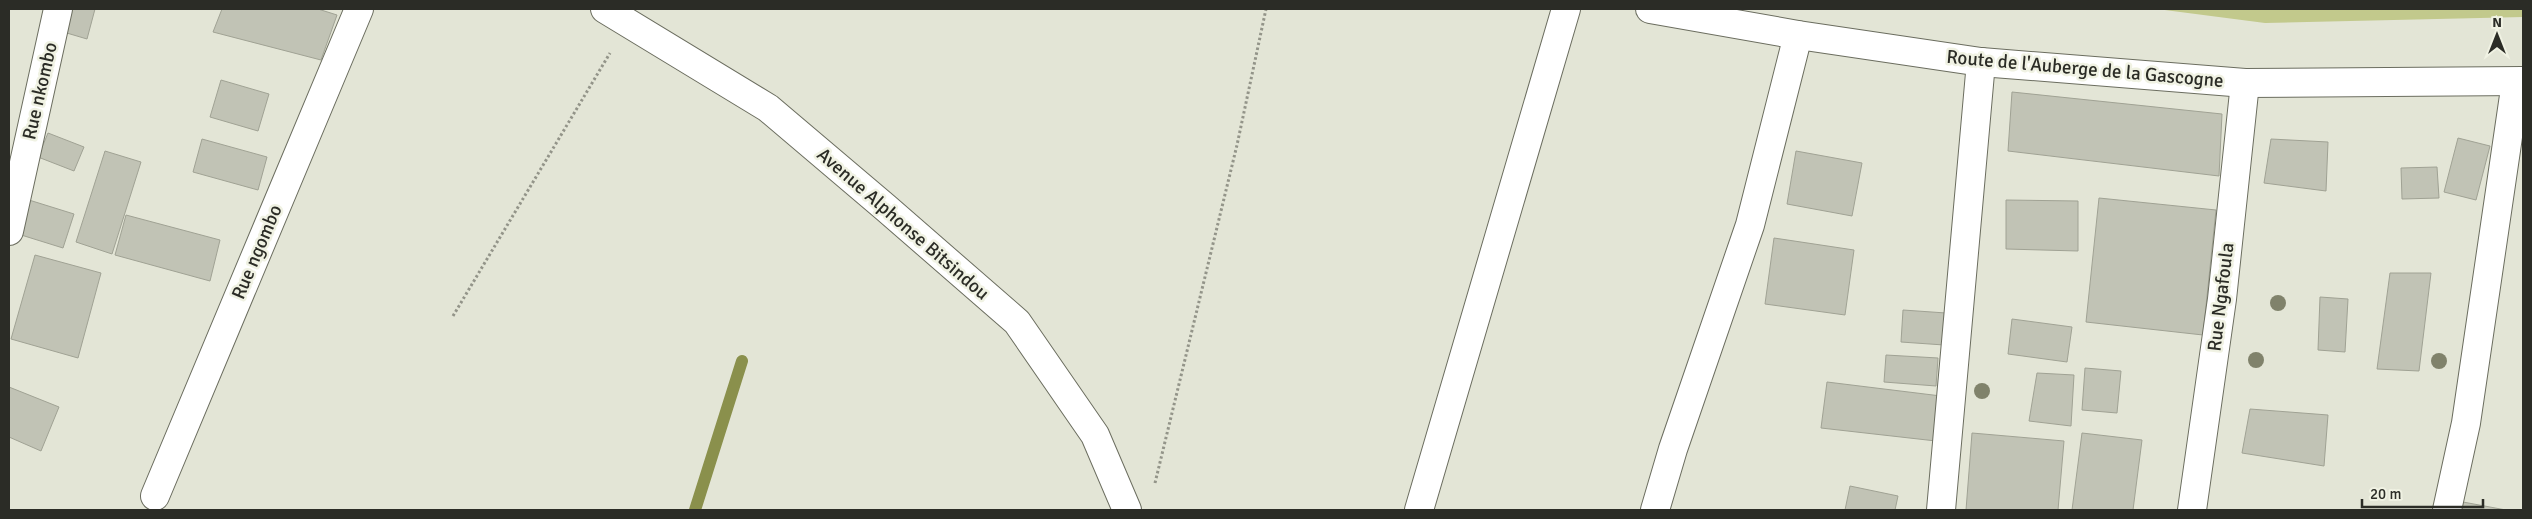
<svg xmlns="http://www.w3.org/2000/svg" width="2532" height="519" viewBox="0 0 2532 519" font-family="Signika,sans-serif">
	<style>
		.green { fill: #c2c98c }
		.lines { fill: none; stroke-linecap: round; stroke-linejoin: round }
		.stream { stroke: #8a904c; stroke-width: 12 }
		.building { fill: #c1c3b5; stroke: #a0a294 }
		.street-casing { stroke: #6b6d5f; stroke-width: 30 }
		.secondary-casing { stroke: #6b6d5f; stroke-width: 30 }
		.path { stroke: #939489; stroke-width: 3; stroke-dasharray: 2.5 2.5; stroke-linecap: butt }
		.street { stroke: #fff; stroke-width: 28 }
		.secondary { stroke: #fff; stroke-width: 28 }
		.tree { fill: #80826b }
		.labels { text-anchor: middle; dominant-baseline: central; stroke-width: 5; stroke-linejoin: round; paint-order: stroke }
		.street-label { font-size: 19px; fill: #2b2c26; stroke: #f0f2e3 }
	</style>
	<rect width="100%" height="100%" fill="#e3e5d6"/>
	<path class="green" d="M2157,9H2523V17L2265,23Z"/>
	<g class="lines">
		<path class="stream" d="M695,510L742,361"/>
	</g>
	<path class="building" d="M66,9H95L87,39L60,31Z
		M222,9H318L337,15L321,60L213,32Z
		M221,80L269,94L258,131L210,117Z
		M2012,92L2222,114L2219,176L2008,151Z
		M48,133L84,147L74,171L38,157Z
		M2458,138L2490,146L2476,200L2444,192Z
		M202,139L267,157L258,190L193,172Z
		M2271,139L2328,142L2326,191L2264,183Z
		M105,151L141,162L112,254L76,242Z
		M1796,151L1862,163L1852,216L1787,204Z
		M2437,167L2439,198L2402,199L2401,168Z
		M2099,198L2216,210L2203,335L2086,322Z
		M29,200L74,214L63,248L18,234Z
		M2006,200L2078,201V251L2006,249Z
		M126,215L220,240L210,281L115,255Z
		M1774,238L1854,250L1845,315L1765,304Z
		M35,255L101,273L78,358L11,339Z
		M2390,273H2431L2419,371L2377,369Z
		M2320,297L2348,299L2345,352L2318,350Z
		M1903,310L1946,313L1944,345L1901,342Z
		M2012,319L2072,327L2067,362L2008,354Z
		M1886,355L1938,358L1936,386L1884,382Z
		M2085,368L2121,371L2117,413L2082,410Z
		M2037,373L2074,375L2071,426L2029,421Z
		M1827,382L1941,396L1936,441L1821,428Z
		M9,387L59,407L41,451L9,437Z
		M2250,409L2328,415L2324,466L2242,453Z
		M1972,433L2064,441L2058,510H1966Z
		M2082,433L2142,440L2133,510H2072Z
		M1850,486L1898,496L1895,510H1845Z
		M2463,502L2506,510H2461Z"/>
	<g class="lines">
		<defs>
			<path id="street" d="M605,9L768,108L886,208L1017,322L1095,435L1127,510
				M9,231L58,9
				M155,496L359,9
				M1419,510L1566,9
				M1655,510L1673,449L1750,225L1798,35
				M1941,510L1981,62
				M2192,510L2222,299L2245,83
				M2447,510L2466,423L2516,82"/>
			<path id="secondary" d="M1650,9L1798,35L1981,62L2245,83L2523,81"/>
		</defs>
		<use href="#street" class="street-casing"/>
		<use href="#secondary" class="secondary-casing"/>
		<path class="path" d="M453,316L610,53
			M1155,483L1237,145L1266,9"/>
		<use href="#street" class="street"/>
		<use href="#secondary" class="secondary"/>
	</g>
	<g class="tree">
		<circle cx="2278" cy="303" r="8"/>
		<circle cx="2256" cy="360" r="8"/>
		<circle cx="2439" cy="361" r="8"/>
		<circle cx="1982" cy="391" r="8"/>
	</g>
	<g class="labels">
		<g class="street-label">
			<text transform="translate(2085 69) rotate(5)">Route de l'Auberge de la Gascogne</text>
			<text transform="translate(40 91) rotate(-77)">Rue nkombo</text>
			<text transform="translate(903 224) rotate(41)">Avenue Alphonse Bitsindou</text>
			<text transform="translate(257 252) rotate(-67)">Rue ngombo</text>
			<text transform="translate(2221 297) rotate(-83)">Rue Ngafoula</text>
		</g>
	</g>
	<rect width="2532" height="519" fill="none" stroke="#2b2c26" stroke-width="20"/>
	<g transform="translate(2497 35)" stroke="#f0f2e3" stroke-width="4" paint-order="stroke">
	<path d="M0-4L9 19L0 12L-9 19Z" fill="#2b2c26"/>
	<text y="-8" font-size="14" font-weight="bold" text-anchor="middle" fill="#2b2c26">N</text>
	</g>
	<path d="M2362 499v8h121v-8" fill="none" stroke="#2b2c26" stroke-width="2.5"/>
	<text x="2370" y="499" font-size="15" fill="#2b2c26" stroke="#f0f2e3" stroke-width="4" paint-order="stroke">20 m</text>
</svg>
